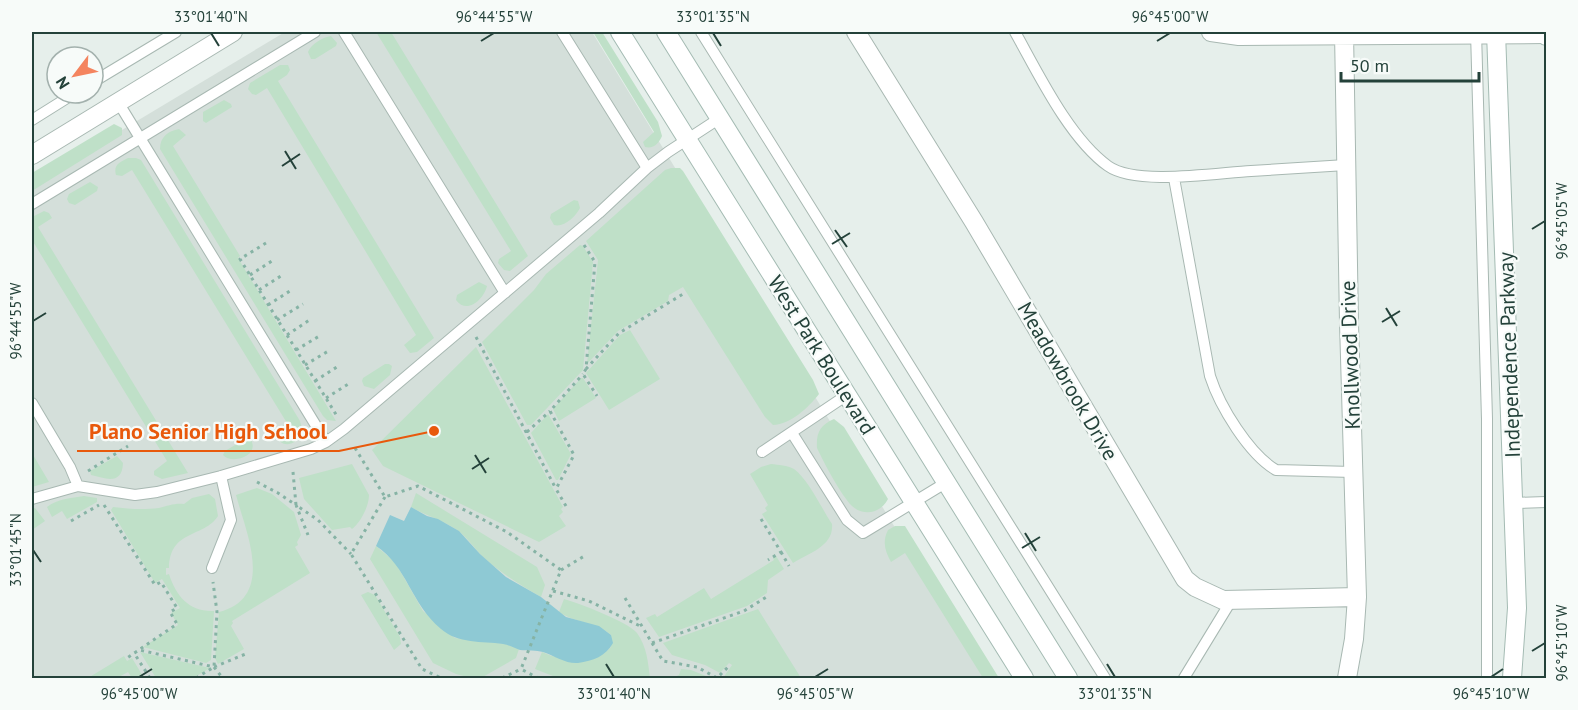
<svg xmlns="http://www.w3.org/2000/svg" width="1578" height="710" viewBox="0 0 1578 710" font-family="'PT Sans',sans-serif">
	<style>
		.built { fill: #d4dfda }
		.green { fill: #bfe0c8 }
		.water { fill: #8ec9d4 }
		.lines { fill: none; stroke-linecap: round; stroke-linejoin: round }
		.service-casing { stroke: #a8b8b2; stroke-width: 12 }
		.minor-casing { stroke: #a8b8b2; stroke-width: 20 }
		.secondary-casing { stroke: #a4bbb3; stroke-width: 20 }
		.path { stroke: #86b3a5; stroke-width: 3; stroke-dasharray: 3 4.5; stroke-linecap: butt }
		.service { stroke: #fff; stroke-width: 10 }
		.minor { stroke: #fff; stroke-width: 18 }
		.secondary { stroke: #fff; stroke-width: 18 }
		.ticks { fill: none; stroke: #24423a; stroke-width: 2 }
		.labels { text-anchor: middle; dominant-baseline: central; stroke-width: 4.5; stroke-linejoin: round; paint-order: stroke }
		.street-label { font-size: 21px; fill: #24423a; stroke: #f7fbf9 }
		.leader { fill: none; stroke: #e8590c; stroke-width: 2 }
		.callout-dot { fill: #e8590c; stroke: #f7fbf9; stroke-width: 2 }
		.callout-label { font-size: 22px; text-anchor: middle; font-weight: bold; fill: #e8590c; stroke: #f7fbf9; stroke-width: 4.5; stroke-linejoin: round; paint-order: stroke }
		.neatline { fill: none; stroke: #24423a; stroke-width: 2 }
		.ticks-label { font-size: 15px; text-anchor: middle; fill: #24423a }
	</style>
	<rect width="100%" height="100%" fill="#e6efeb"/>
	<path class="built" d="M285,32H592L987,678H32V184Z"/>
	<path class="green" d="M376,32H391L528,256L510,271L504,270L498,263L499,259L511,251Z
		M593,32H602L658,122L662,136C659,143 654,149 645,147L643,142L654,132Z
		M331,36L337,43L336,46L315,59H311L308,52C311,44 323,37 331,36Z
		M280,65H288L290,70L287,75L278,81L434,338L417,352L410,353L404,345L416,335L267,88L256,95L252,94L248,89L250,83Z
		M224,100L231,104L232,107L206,123L203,121V112Z
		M114,124L122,128V135L32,191V173Z
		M179,129L186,135L173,146L240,256L238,258L336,421L327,420L323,416L160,149C160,137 168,131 179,129Z
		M128,158H136L141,160L300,421L303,433C294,447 280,449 274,432L287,423L132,170L122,176L116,175C113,165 120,162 128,158Z
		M671,168H680L683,171L813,380L819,394C808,408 791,424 773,425L765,417L683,287L669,295L668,301L618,331L587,364L598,260L586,241L665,170Z
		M90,182L98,187L97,191L75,205L69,203L67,199L69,194Z
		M574,200L578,201L580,208C576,216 564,228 554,225L550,218L551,214Z
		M44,211L49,213L52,218L38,227L188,473L162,479L154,475V471L167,461L32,240V217Z
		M580,245L583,246L593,262L583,370L531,425H527L482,342L534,290L546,274Z
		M479,282L487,286C484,299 467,315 456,300L457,295Z
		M630,330L660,379L609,410L586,373L620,335Z
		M476,347L563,507L561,509L563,512L559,516L566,526L539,542L383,466L372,450Z
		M385,364H389L392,366L390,375L374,389L364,386L362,381L363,378Z
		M581,378H583L596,398L559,421L553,409Z
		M548,414L571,454L558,480H556L531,433Z
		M834,419L844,427L888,499C881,513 864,517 852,506C841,495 824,463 817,448C816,433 820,425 834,419Z
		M247,438L251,440C260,456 232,465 223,455L225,451Z
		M32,453L49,482L32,487Z
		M117,456L123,463C122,485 107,479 91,475L90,471Z
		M352,464L369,495C369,506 361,522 352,529L350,527L332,530L304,499L299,478Z
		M771,464C779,465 787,465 794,469C808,479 822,509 832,524C834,546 809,553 793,563L762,514L767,511L765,508L768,505L750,474L761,467Z
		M257,488L272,494L294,512L301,535L297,542L298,545L295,547L310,573L232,621L233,623L231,626L244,649L218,664L215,658L219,612C276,597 246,533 236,495Z
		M416,493L537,567L545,585L541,597C520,585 501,573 483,557C474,548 467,537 457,530C443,520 426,516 411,507Z
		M209,494L215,499L218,516C204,538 170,529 169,568H166V575L169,574C176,596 189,612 214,611L211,660L206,663L143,647L178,625L171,613L180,608L162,579L155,583L111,510L113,507C129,509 143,510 159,508C168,506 174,503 184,504L192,498Z
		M84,496L97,498V502L67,519L62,511L52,517L47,507C57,499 71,498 84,496Z
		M35,508L45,521L32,530V509Z
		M895,526H905L999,678H983L905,553L891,562C885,551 882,542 888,530Z
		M376,546L395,562L423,611L455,638L506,644L519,649L516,658L481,678H471L456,674L433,663L370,559Z
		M776,556L784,569L768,580L767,593L747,606L659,637L646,618L655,614L657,617L704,588L711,599L774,560L773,558Z
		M368,592L375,595L400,637L401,644L394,650L361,595Z
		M564,599C579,603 628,622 637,633C647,647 648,662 650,678H558L535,669L542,652C565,662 592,666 611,647V635C596,622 575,623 559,612Z
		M758,609L801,678H723L732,665L729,663L720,673L705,665L672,655L663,643Z
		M140,652L210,668L193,678H156Z
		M124,656L127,661L132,658L144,678H132L128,672L117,678H88Z
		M681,669L691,670L711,678H672L679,675Z"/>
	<path class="water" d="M411,507L427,516L438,519L459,531L480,554L506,577L541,597L566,617L599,626L611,635L613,643C606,656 593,661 578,663C566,664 555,656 543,652C536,650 528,651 520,650C514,648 509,645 503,644C482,641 458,644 441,629C410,603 408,567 376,546L390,515L404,521Z"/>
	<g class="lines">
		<defs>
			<path id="service" d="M344,32L505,293
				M562,32L647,168
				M701,32L1105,678
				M1015,32C1038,73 1069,138 1108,166C1136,186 1216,173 1251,171C1283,169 1315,167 1346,165
				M1476,32L1487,419V678
				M93,82L176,32
				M118,102L326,442
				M32,120L75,93
				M1174,178L1210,376C1220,407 1249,454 1276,470L1353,472
				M32,204L315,32
				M32,403L70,467L78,486
				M792,433L847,520L863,533L947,482
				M762,452L847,395
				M32,499L78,486L135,495L157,492L221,476L311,449L326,442L344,429L599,213L647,168L668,152L720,118
				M1514,503L1546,502
				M212,568L231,520L221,476
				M1184,678L1231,601"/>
			<path id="minor" d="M856,32L974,222L1185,579L1195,587L1223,600L1357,597
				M1211,32L1239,36L1546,34
				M1344,32L1349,323L1357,597L1354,639L1347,678
				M32,155L233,32"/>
			<path id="secondary" d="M620,32L1024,678
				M666,32L1068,678
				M1496,32L1517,608L1512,678
				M1546,33V36"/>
		</defs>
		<use href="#service" class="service-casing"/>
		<use href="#minor" class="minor-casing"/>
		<use href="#secondary" class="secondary-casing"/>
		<path class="path" d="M266,243L240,259L337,416
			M584,245L595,262L586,369L619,333L683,294
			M250,275L275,259
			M259,290L284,274
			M268,305L293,289
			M277,320L303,304
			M287,335L311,319
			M476,337L556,489
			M296,350L321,335
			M305,365L330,350
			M586,369L583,374L597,396
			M315,381L340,365
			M326,398L350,383
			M527,432L550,411
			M355,448L385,497L418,486L507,532L561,570L521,669L538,678
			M88,471L128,446
			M293,472L296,505L318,520L351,554
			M257,482L278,493L296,505L308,535
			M385,497L351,554L422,669L441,678
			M104,505L155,585L161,582L177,608L170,612L177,624L127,658
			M566,506L556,489L574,455L550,411L583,374
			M761,519L781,552L768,560
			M71,521L99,505
			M781,552L789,566
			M561,570L586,555
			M553,591L589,601L642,627
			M625,598L652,643L744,611L768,596
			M652,643L663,661L697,667L717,678L729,666
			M214,667L221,676
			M150,678L134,653L140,650L214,667L248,653
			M196,678L214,667L217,612L213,582
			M502,678L521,669"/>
		<use href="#service" class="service"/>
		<use href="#minor" class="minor"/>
		<use href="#secondary" class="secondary"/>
	</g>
	<path class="ticks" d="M211,33L219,46M713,33L721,46M481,41L494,33M1157,41L1170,33M285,151L296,169M282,166L300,154M1532,229L1545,221M835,230L847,247M832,244L850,233M1386,308L1397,326M33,321L46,313M1382,322L1400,311M475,455L486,473M472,469L489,458M1025,533L1036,551M1022,548L1040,537M33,550L41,562M1532,651L1545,643M606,664L614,677M1107,664L1115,677M139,677L152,669M815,677L828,669M1491,677L1503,669"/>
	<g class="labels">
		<g class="street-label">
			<text transform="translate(822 355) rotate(58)">West Park Boulevard</text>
			<text transform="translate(1350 355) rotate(-92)">Knollwood Drive</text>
			<text transform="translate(1509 355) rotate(-92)">Independence Parkway</text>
			<text transform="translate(1068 381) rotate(60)">Meadowbrook Drive</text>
		</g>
	</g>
	<path class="leader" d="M434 431L339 451H77"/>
	<circle class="callout-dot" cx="434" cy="431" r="6"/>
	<g class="callout-label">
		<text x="208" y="439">Plano Senior High School</text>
	</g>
	<rect width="1578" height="710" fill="none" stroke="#f7fbf9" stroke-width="66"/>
	<g transform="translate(75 75) rotate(238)"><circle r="28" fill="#f7fbf9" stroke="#a3b1ad" stroke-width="1.5"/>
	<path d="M0-4.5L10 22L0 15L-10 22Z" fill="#f4845f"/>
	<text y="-9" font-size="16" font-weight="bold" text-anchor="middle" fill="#24423a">N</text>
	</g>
	<path d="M1341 72v9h138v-9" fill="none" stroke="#24423a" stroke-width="3"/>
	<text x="1350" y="72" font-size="18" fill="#24423a" stroke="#f7fbf9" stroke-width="4.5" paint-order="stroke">50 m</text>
	<rect x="33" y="33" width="1512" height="644" class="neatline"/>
	<g class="ticks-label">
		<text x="211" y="22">33°01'40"N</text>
		<text x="494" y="22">96°44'55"W</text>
		<text x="713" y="22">33°01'35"N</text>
		<text x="1170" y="22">96°45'00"W</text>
		<text transform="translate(1562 221) rotate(-90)" y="5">96°45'05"W</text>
		<text transform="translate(16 321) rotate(-90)" y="5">96°44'55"W</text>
		<text transform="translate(16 550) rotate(-90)" y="5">33°01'45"N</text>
		<text transform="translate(1562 643) rotate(-90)" y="5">96°45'10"W</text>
		<text x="139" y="699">96°45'00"W</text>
		<text x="614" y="699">33°01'40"N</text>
		<text x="815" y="699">96°45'05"W</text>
		<text x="1115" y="699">33°01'35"N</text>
		<text x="1491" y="699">96°45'10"W</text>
	</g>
</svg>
